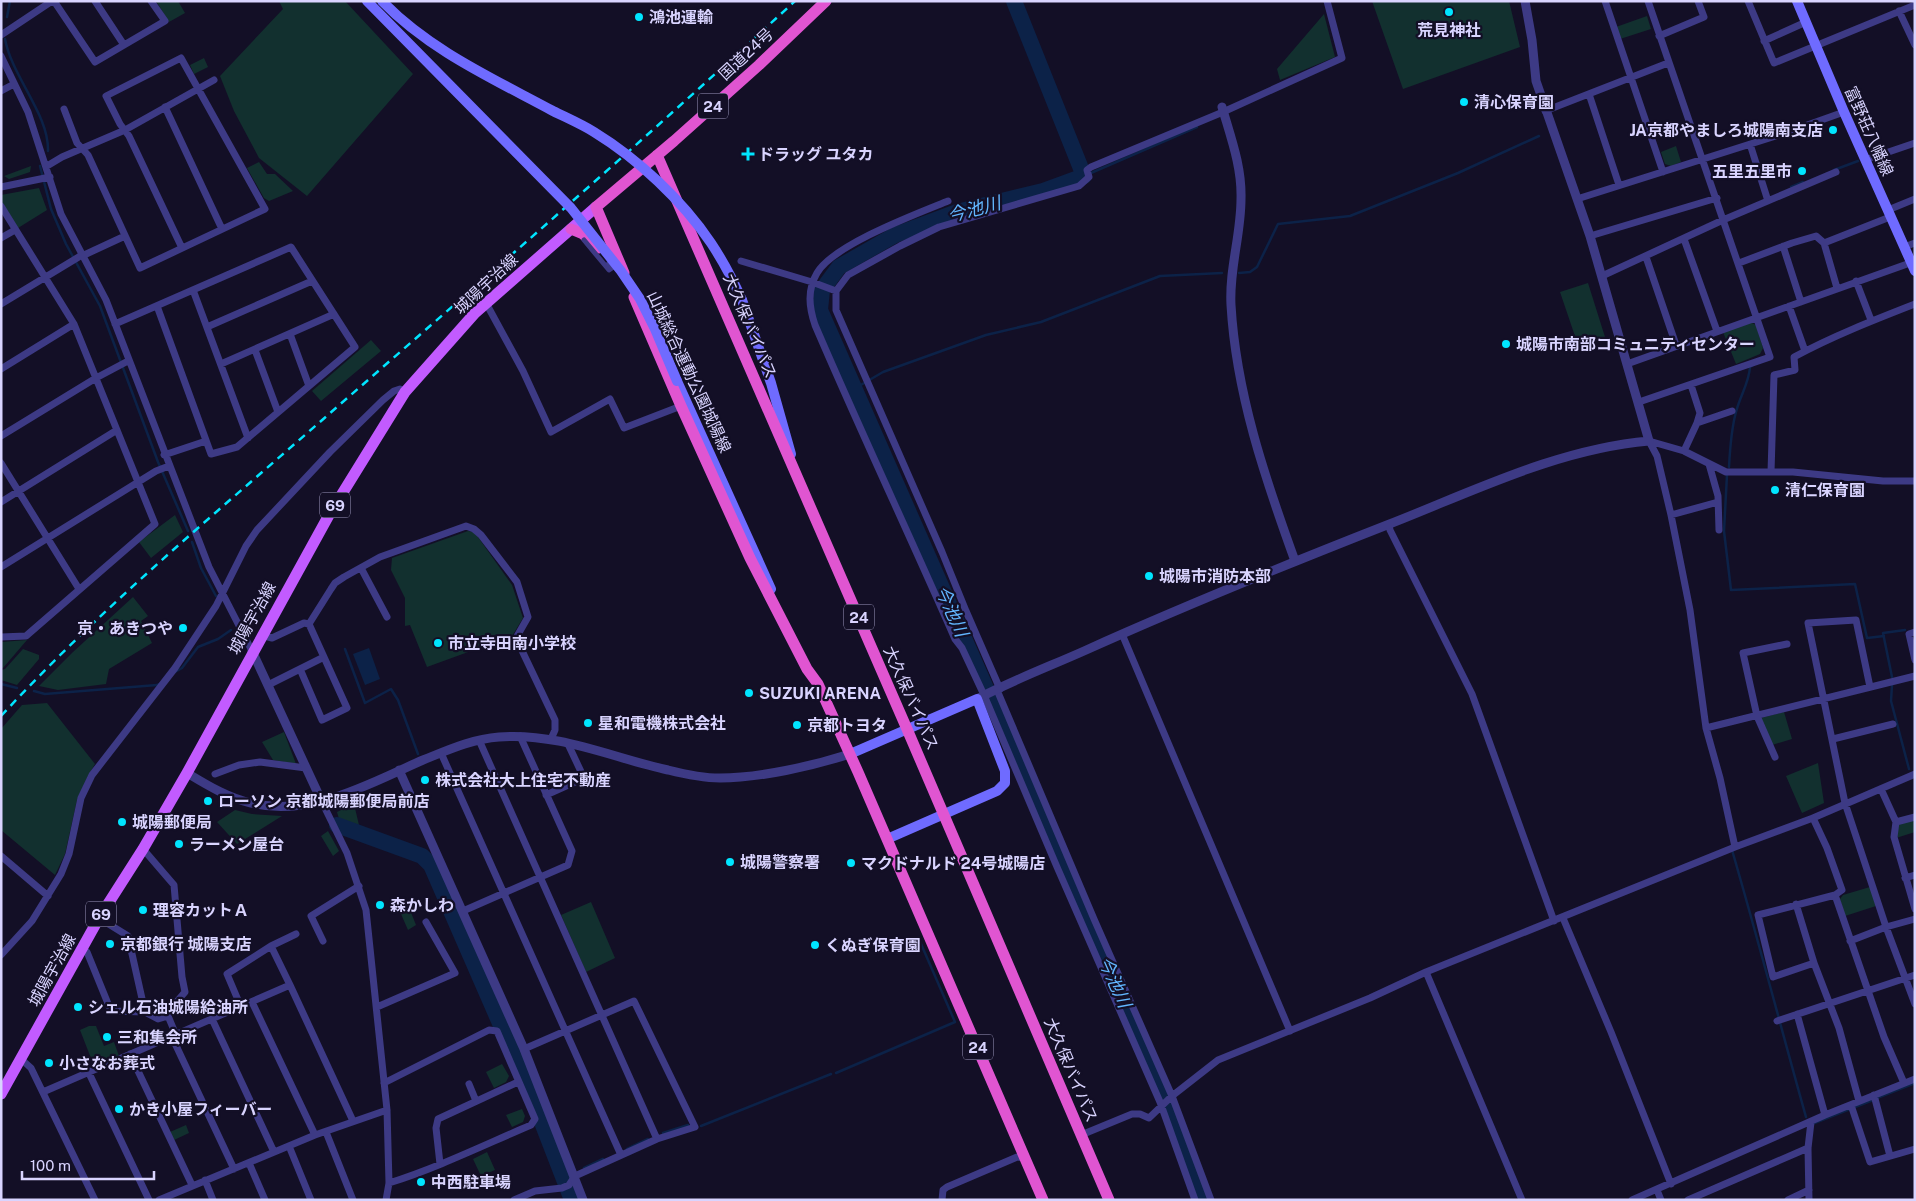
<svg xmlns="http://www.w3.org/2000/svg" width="1916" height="1201" viewBox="0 0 1916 1201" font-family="'Public Sans','Noto Sans JP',sans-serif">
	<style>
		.green { fill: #12302f }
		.water { fill: #0c2248 }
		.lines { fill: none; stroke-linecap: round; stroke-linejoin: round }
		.stream { stroke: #0c2248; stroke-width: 2.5 }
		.river { stroke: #0c2248; stroke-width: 16 }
		.minor { stroke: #3d3a85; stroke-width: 7 }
		.tertiary { stroke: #3d3a85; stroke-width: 9 }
		.secondary { stroke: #6f6bff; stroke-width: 10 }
		.primary { stroke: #c25bff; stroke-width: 11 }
		.trunk { stroke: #e055d1; stroke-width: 11 }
		.rail { stroke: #00e5ff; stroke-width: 2.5; stroke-dasharray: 8 6; stroke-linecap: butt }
		.pedestrian-bridge { stroke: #3d3a85; stroke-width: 5 }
		.secondary-bridge { stroke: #6f6bff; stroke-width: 10 }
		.poi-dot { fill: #00e5ff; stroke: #130f26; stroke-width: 2 }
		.labels { text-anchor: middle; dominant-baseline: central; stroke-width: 4.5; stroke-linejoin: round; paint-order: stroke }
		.shield { fill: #130f26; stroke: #9e99be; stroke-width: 1 }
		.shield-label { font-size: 15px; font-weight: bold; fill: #d9d4ff }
		.poi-label { font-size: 16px; font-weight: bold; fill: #d9d4ff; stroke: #130f26; text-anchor: start }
		.street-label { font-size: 16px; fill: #d9d4ff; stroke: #130f26 }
		.water-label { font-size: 18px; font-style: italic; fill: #62b6ff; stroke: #130f26 }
	</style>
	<rect width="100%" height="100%" fill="#130f26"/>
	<path class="green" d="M156,1H178L185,13L169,22Z
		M279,1H345L413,74L307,196L259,158L234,111L220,76L283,9Z
		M1372,1H1509L1520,47L1403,89Z
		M1324,14L1335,57L1280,80L1277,69Z
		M1647,16L1651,29L1620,39L1616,27Z
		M204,58L208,67L194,74L190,65Z
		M1676,146L1681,162L1671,166L1665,164L1661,152Z
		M259,162L267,174H275L293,191L269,201L264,198L247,168Z
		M31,166L30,172L9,179L4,176Z
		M39,188L47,210L18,228L1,201V195Z
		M1588,283L1605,337L1578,345L1560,292Z
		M1750,322L1756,325L1763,348L1760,354L1736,364L1723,332Z
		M371,340L381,351L321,401L312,391Z
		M175,515L183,532L151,558L139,542Z
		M468,531L473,532L478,537L512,585L523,618L512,636L427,667L410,625L405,626V598L391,570L392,558Z
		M133,597L148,616L141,621L152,643L109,669L106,684L58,690L39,686L73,652Z
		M27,640L3,668L1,669V642Z
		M23,649L39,655V659L17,685L1,680V670L5,669Z
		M47,703L95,764L88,776L77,800L65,854L55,875L1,830V729L22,705Z
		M1784,712L1792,739L1772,745L1761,718Z
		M284,732L296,764L273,760L262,742Z
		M1818,763L1824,803L1802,813L1786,776Z
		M354,804L359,825L339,819L337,812Z
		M235,810L252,814L282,816L237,844L217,822Z
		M1915,819V832L1896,838L1899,824Z
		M328,831L339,851L333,856L321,836Z
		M1870,887L1876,906L1845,916L1840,899L1843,895Z
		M591,902L615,958L586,972L561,915Z
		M410,910L416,925L408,930L401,914Z
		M89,1026H96L104,1046L114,1042L119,1056L94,1066L80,1030Z
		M502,1064L509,1076L506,1082L494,1088L486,1072Z
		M522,1109L525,1116L523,1122L512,1127L506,1115Z
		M186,1125L189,1133L174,1140L170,1132Z
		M487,1152L495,1170L481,1176L473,1159Z"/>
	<path class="water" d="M369,648L380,679L365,685L353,654Z"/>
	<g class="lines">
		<path class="stream" d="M7,17L10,1
			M5,39C12,77 49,114 48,151
			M40,166L51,209L66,244L100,306L158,462L188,531
			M1834,170L1858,161
			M1084,176L1197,127
			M1791,187L1803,182
			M1239,273L1250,272L1257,267L1278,224L1350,216L1458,173L1539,136
			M854,389L883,372L986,335L1041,322L1160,276L1222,273
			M1729,467C1730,448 1731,430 1736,412C1740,396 1749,383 1750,367L1752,366
			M1727,475L1724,531L1731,590L1855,584L1867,638L1884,636
			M192,542L201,568L216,596
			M345,649L365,703L391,689L398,700L418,754
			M175,672L182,668L198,647L218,639L231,630
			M1892,677L1883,633L1905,630
			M1,684L17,688
			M1892,685L1891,701L1909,769
			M34,691L45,694L157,685L159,684
			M1732,850C1758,939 1781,1028 1806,1117
			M836,1073L955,1022L918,937
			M1877,1098L1915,1083
			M1855,1107L1873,1100
			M1812,1124L1850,1109
			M701,1126L831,1074
			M663,1133L688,1125
			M627,1149L648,1139
			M584,1168L603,1159"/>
		<path class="river" d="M1014,1L1084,176L1043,191L957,212L895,235L839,267L822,290L820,310L1164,1094L1203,1200
			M337,825L422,856L431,865L533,1099L572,1200"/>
		<path class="minor" d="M54,1L95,62L165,21L151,1
			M95,1L124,45
			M1605,1L1663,172
			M1748,1L1774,63L1915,5
			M1899,11L1915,45
			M1,35L52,1
			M1659,36L1704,17L1698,1
			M1764,41L1806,22
			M1,56L28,112L61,214L106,300L209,567L252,651
			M1,91L14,84
			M1589,94L1619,185
			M165,107L222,229
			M64,109L77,143L88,155L140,268L265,209L181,58L106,96L120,124L129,136L182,248
			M1545,111L1668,63
			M1750,144L1768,201
			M1865,160L1915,143
			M47,166L62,157L125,130L214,80
			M1,187L50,177
			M1577,199L1782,134L1844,112
			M948,201C916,214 833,245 817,273C807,290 809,307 815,325C860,430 909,534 955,639L962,648L984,695L1057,867L1160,1102L1195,1200
			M1,206L74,324L155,524L26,636L1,637
			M1888,210L1915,199
			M1590,236L1717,198
			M1,238L15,230
			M1684,239L1717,331
			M1824,243L1890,217
			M1783,246L1801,302
			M1904,247L1915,243
			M82,256L125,236
			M1646,257L1676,345
			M741,261L812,282L836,291
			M1739,263L1792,243L1816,236L1824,243L1837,288
			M1602,276L1723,220L1836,172
			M1856,281L1871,320
			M193,290L248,438
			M486,303L523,371L551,432L610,399L624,428L681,406
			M1,304L82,255
			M1789,306L1805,351
			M115,324L291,247L355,347L237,447L211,454L157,306
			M207,327L312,281
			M290,334L309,386
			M255,350L278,412
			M221,364L334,314
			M1627,364L1910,263
			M1,369L74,324
			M1639,402L1770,357L1648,1
			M1697,423L1732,411
			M1,436L96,378L128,361
			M1649,441L1657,456L1671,515L1690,610L1706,728L1720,778L1735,847
			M1649,441L1684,451L1726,472H1793L1883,481H1915
			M1684,451L1697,423L1700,413L1691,385
			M164,455L206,441
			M1,463L79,589
			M1709,464L1718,496L1719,530
			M1771,472L1774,375L1795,370L1794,357C1833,336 1874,320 1915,304
			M1,502L117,430
			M1671,515L1718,502
			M1389,525L1390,530L1472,694L1554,921
			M1,567L156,471L169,466
			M361,568L387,617
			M1915,632L1909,634L1915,660
			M1122,634L1290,1031
			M261,635L272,638L304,623L309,624
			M300,669L322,720L347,708L309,624L331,589L335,583L344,577L380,557L466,526L474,529L481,535L517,582L528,617L516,638L555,720V730L551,739
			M268,685L324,657
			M1870,687L1856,620L1808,623L1845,803L1886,927L1915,1004
			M1000,689L966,611L942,552L836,310V291L848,275L900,246L939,227L1079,186L1089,177L1087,170L1091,167L1223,112L1342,58L1327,1
			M997,690L1094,919L1172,1096L1211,1200
			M1706,728L1915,676
			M1833,739L1893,724
			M479,740L657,1139L575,1176L569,1185L562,1188L535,1191L514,1200
			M441,753L621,1155
			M1775,757L1757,716L1743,653L1787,644
			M215,774L239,765L260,762L306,768
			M1881,789L1896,822L1894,837L1915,909
			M546,795L584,778L568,744
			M322,802L347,853L366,910L387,1110L389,1183L386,1200
			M1813,818L1827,848L1842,890L1835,895L1758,915L1773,977L1814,963
			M1896,822L1915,817
			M1,856L48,896
			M1905,878L1915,875
			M1835,895L1884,1037L1904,1083
			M1796,904L1814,963L1839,1028L1859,1101
			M463,911L568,865L572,851L520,736
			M99,918L128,936L145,1012
			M1563,918L1611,1032L1671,1184
			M323,941L311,916L359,886
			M1850,941L1886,927L1915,919
			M271,946L290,985
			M83,949L87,952L111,1011L145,1012L158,1019L168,1016L169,1011L185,992L182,977L174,885L143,849
			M1,955L32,921L61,874L69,854L81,798L92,775L175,668L216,606L246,546L257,530L330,452L383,400L394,391L400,389L405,392
			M1426,972L1522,1200
			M252,1002L315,1135
			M241,1007L227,974L271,946L296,934
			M377,1007L455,973L426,922
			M1797,1014L1825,1115
			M168,1016L176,1035
			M212,1019L274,1152
			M1777,1021L1915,975
			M172,1037L234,1169
			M524,1049L634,1001L695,1127L657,1139
			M130,1054L192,1185
			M21,1059L31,1068L95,1200
			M88,1071L149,1200
			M384,1083L489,1030L497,1031L535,1119L531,1125C484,1145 437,1168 389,1183
			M469,1084L476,1101
			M43,1092L290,985L353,1121
			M1874,1095L1890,1156
			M1851,1105L1870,1162L1915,1149
			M326,1132L353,1200
			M1082,1137L1081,1135L1132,1114H1140L1149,1118L1172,1096L1218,1060L1370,998L1426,972L1735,847L1813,818L1915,774
			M289,1146L311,1200
			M249,1163L265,1200
			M440,1164L436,1128L438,1119L518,1082
			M205,1180L213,1200
			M1657,1190L1661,1200
			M159,1200L315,1135L387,1110
			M942,1200L943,1190L947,1187L1017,1157L1026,1158
			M1632,1200L1825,1115L1915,1079
			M1688,1200L1808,1148
			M1788,1200L1809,1190
			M1809,1200L1808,1148L1811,1122"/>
		<path class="tertiary" d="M1222,107C1231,138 1242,167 1241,199C1241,235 1229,269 1231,305C1236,393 1265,478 1295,561
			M252,651L322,802
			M977,699C1011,681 1048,667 1084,651C1184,606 1285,565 1387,525C1472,492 1557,449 1649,441L1590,236L1536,81L1532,40L1525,1
			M399,770L524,1049L583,1200
			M187,773C207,785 228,798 251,803C311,818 370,783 423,760C448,750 472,739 499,737C557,732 613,758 668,770C684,774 704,778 720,778C760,778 812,766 850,754"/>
		<path class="secondary" d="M1797,1L1844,112L1915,271
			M742,300L771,383L791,454
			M677,381L771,589
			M850,754L977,699L1005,771V783L997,791L887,839"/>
		<path class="primary" d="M1,1094L99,918L143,849L187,773L329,515L405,392L475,313L596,207"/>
		<path class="trunk" d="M657,155L907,729L1109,1200
			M571,229L583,234L599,248
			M624,273L596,207L674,141L759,65L826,1
			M634,297L681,406L750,558L807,669L818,684L858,772L1043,1200"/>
		<path class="rail" d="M1,716C102,607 217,512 329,414C485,278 642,142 795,1"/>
		<path class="pedestrian-bridge" d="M584,240L609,270L612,268L609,263"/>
		<path class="secondary-bridge" d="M367,1L571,208L621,271L640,299L655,329L677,381
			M382,1C429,50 494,79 553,111C567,118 581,124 594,132C638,159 682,200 711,243C723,261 733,280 742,300"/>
	</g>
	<g class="poi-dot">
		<circle cx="1449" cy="12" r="5"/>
		<circle cx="639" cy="17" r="5"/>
		<circle cx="1464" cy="102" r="5"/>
		<circle cx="1833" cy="130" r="5"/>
		<path d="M745.5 146.5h5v5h5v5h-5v5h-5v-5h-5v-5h5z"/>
		<circle cx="1802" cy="171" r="5"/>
		<circle cx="1506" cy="344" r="5"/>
		<circle cx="1775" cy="490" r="5"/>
		<circle cx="1149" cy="576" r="5"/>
		<circle cx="183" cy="628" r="5"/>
		<circle cx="438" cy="643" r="5"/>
		<circle cx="749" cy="693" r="5"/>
		<circle cx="588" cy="723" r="5"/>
		<circle cx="797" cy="725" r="5"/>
		<circle cx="425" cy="780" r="5"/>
		<circle cx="208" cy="801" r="5"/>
		<circle cx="122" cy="822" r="5"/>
		<circle cx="179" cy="844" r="5"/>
		<circle cx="730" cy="862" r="5"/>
		<circle cx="851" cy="863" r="5"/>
		<circle cx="380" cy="905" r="5"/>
		<circle cx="143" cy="910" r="5"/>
		<circle cx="110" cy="944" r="5"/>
		<circle cx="815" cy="945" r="5"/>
		<circle cx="78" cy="1007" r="5"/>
		<circle cx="107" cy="1037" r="5"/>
		<circle cx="49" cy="1063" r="5"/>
		<circle cx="119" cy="1109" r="5"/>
		<circle cx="421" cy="1182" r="5"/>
	</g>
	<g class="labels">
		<g class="shield">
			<rect x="698" y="93.5" width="30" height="25" rx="4"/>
			<rect x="320" y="492.5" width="30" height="25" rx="4"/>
			<rect x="844" y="604.5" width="30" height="25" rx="4"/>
			<rect x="86" y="901.5" width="30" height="25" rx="4"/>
			<rect x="963" y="1034.5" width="30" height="25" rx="4"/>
		</g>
		<g class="shield-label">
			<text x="713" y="106">24</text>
			<text x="335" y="505">69</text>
			<text x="859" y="617">24</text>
			<text x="101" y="914">69</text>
			<text x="978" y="1047">24</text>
		</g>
		<g class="poi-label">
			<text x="649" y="17">鴻池運輸</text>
			<text x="1449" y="30" text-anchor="middle">荒見神社</text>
			<text x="1474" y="102">清心保育園</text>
			<text x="1823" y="130" text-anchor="end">JA京都やましろ城陽南支店</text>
			<text x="758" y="154">ドラッグ ユタカ</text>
			<text x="1792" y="171" text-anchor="end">五里五里市</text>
			<text x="1516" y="344">城陽市南部コミュニティセンター</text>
			<text x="1785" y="490">清仁保育園</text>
			<text x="1159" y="576">城陽市消防本部</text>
			<text x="173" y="628" text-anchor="end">京・あきつや</text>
			<text x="448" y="643">市立寺田南小学校</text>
			<text x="759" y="693">SUZUKI ARENA</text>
			<text x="598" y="723">星和電機株式会社</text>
			<text x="807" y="725">京都トヨタ</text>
			<text x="435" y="780">株式会社大上住宅不動産</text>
			<text x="218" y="801">ローソン 京都城陽郵便局前店</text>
			<text x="132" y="822">城陽郵便局</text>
			<text x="189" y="844">ラーメン屋台</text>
			<text x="740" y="862">城陽警察署</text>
			<text x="861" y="863">マクドナルド 24号城陽店</text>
			<text x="390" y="905">森かしわ</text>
			<text x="153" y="910">理容カットＡ</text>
			<text x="120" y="944">京都銀行 城陽支店</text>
			<text x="825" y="945">くぬぎ保育園</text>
			<text x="88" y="1007">シェル石油城陽給油所</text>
			<text x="117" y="1037">三和集会所</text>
			<text x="59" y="1063">小さなお葬式</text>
			<text x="129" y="1109">かき小屋フィーバー</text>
			<text x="431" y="1182">中西駐車場</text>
		</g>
		<g class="street-label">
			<text transform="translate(746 54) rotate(-43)">国道24号</text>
			<text transform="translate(1869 131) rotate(66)">富野荘八幡線</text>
			<text transform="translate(486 284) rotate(-43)">城陽宇治線</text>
			<text transform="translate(750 326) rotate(67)">大久保バイパス</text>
			<text transform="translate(689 372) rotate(65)">山城総合運動公園城陽線</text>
			<text transform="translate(252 618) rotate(-61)">城陽宇治線</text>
			<text transform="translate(911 698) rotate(66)">大久保バイパス</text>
			<text transform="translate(52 970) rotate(-61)">城陽宇治線</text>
			<text transform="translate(1071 1070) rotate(67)">大久保バイパス</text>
		</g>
		<g class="water-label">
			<text transform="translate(974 209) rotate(-15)">今池川</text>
			<text transform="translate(952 611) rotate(66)">今池川</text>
			<text transform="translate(1115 982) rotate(66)">今池川</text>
		</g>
	</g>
	<rect width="1916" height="1201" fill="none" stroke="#d9d4ff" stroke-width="5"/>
	<path d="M22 1171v8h132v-8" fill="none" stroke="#d9d4ff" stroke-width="2.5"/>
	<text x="30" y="1171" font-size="15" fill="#d9d4ff" stroke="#130f26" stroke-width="4" paint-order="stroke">100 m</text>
</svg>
